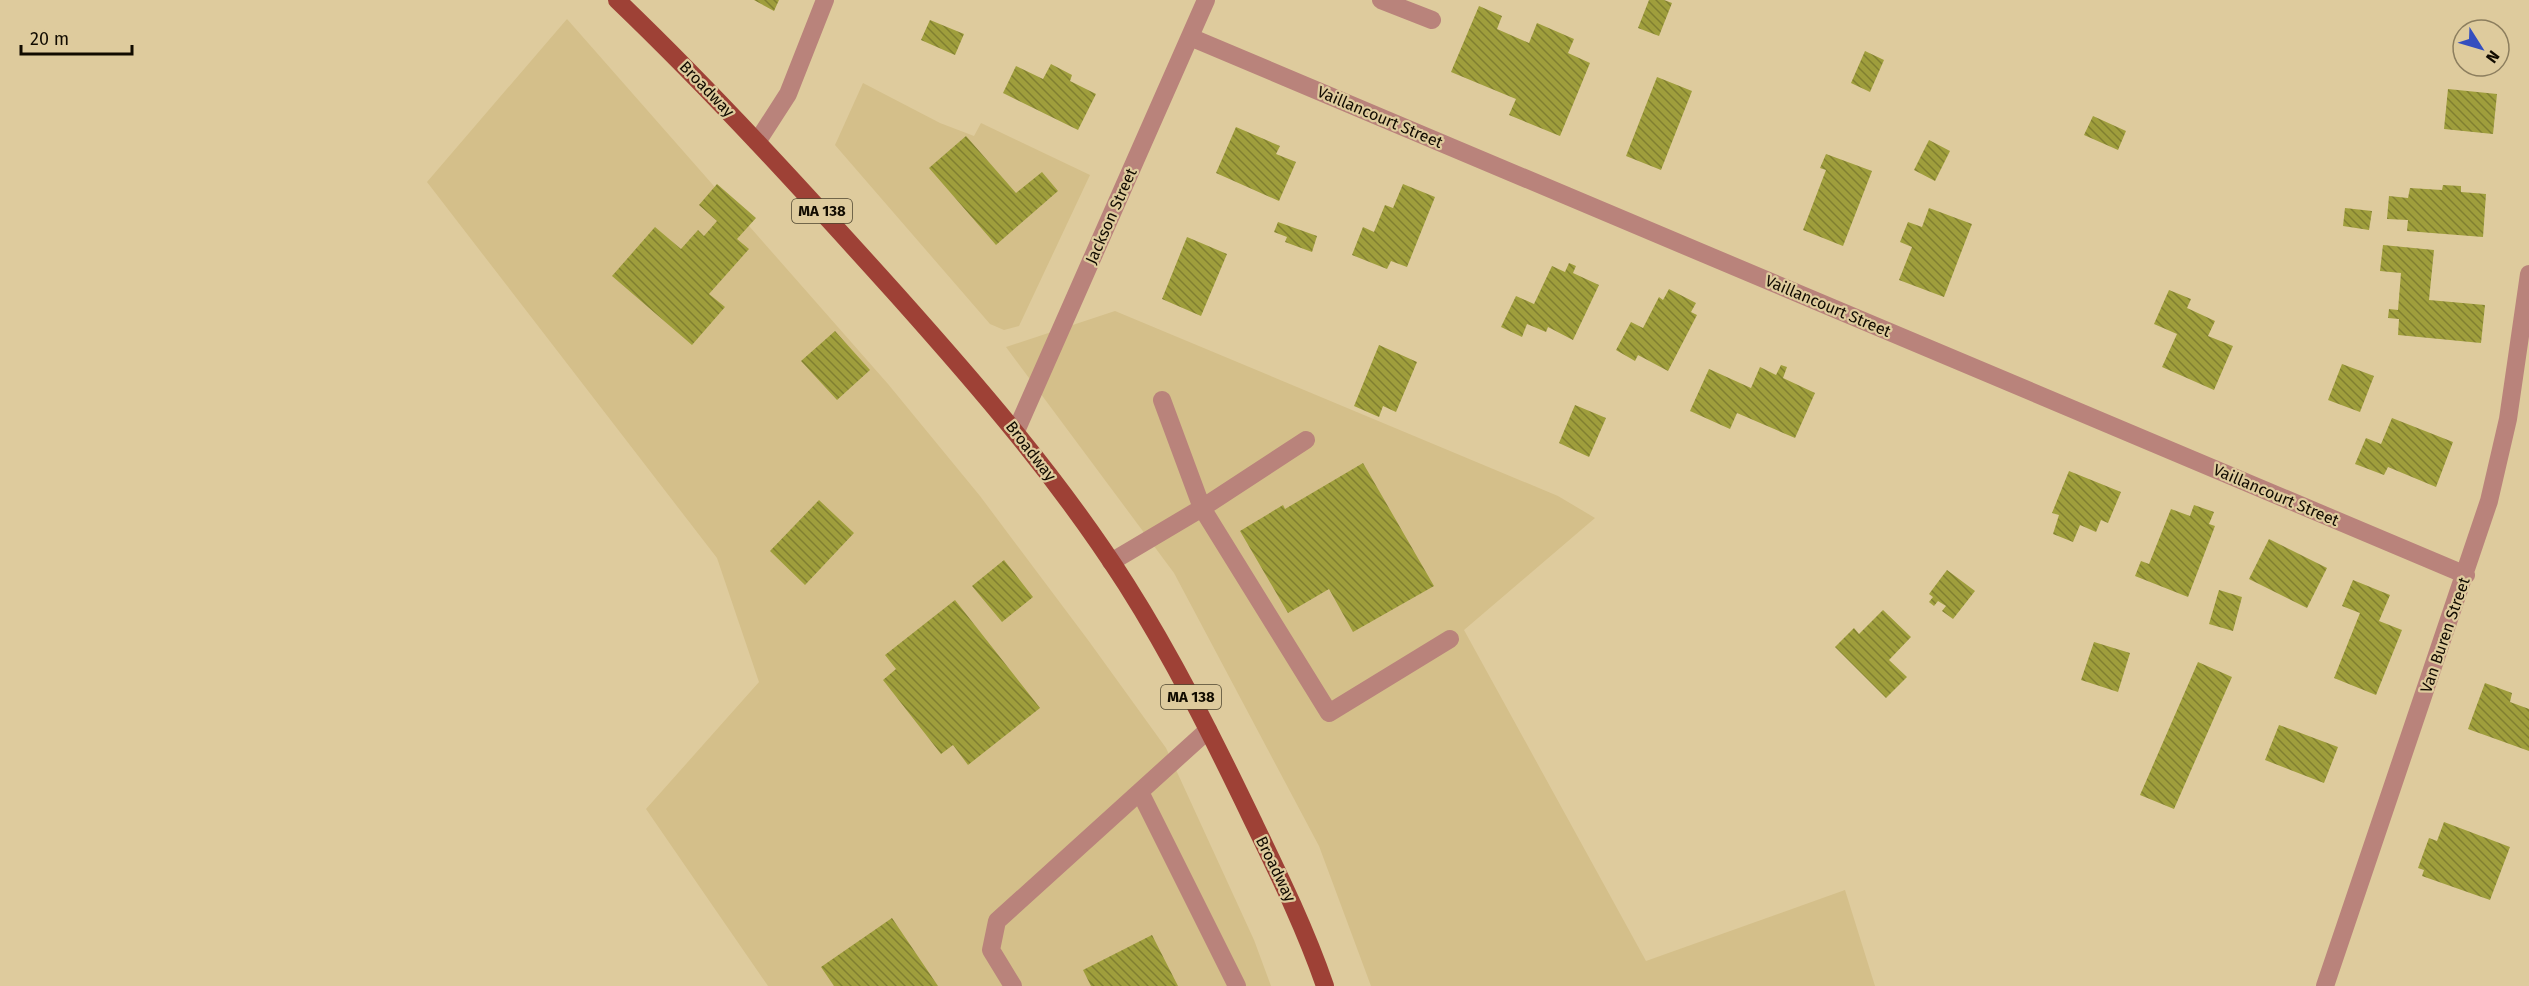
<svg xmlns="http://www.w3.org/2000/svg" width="2529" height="986" viewBox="0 0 2529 986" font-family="'Fira Sans',sans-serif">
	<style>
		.built { fill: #d4bf8a }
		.building { fill: url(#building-back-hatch) }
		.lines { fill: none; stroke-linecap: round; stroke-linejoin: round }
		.lane { stroke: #b9837b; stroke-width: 18 }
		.street { stroke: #b9837b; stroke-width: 18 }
		.primary { stroke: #9e4136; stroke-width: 18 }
		.labels { text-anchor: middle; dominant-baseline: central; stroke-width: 4.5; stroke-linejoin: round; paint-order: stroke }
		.shield { fill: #decb9d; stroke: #4e452f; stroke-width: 1.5 }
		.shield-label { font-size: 15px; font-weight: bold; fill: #110b00 }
		.street-label { font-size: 16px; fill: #110b00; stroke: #decb9d }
	</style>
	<defs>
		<pattern id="building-back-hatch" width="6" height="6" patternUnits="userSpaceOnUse" patternTransform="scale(1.5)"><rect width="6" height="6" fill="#9f9e3c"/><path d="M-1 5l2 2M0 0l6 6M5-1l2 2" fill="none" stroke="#807f30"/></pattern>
	</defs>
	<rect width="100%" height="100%" fill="#decb9d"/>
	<path class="built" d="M567,19L888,384L980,496L1088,640L1166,748L1254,940L1271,986H768L646,809L759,682L717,558L427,182Z
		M863,83L940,123L974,136L981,123L1090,175L1019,326L1004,330L990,324L835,145Z
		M1115,311L1558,496L1595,518L1464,630L1646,961L1845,890L1875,986H1371L1319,846L1174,573L1006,347Z"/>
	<path class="building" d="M754,0H779L774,11Z
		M1649,0H1664L1672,3L1659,36L1638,28Z
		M1479,6L1502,16L1497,29L1529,43L1537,23L1574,39L1568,53L1590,63L1560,136L1509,115L1516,99L1451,72Z
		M930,20L964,34L955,55L921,40Z
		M1865,51L1884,60L1870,92L1851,83Z
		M1051,64L1072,75L1070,81L1096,94L1078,130L1003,93L1016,66L1043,79Z
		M1657,77L1692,91L1661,170L1626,156Z
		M2448,89L2497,94L2493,134L2444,129Z
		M2093,116L2126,131L2118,150L2084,135Z
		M1236,127L1280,146L1276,154L1296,162L1279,201L1216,173Z
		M966,136L1016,193L1042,172L1058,191L996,245L929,168Z
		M1929,140L1950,151L1935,181L1914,170Z
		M1826,154L1872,171L1843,246L1803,230L1826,170L1820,168Z
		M717,184L756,218L737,239L749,249L709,294L725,307L692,345L612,276L655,227L681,249L698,230L704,236L717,221L699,205Z
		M1403,184L1435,197L1407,267L1391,261L1387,269L1352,255L1363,227L1374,232L1385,205L1393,208Z
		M2443,185L2461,186V192L2486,194L2483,237L2407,231L2408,220L2387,219L2389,196L2408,198L2410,188L2442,190Z
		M1929,208L1972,224L1944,297L1899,280L1912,247L1900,242L1908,222L1922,227Z
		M2345,208L2372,211L2369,230L2343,226Z
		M1278,222L1317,236L1312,252L1285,242L1287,237L1274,232Z
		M1187,237L1227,254L1201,316L1162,299Z
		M2383,245L2434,250L2429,300L2485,305L2481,343L2398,335L2399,319L2388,318L2389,309L2398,310L2401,273L2380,271Z
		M1569,263L1576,266L1573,273L1599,285L1573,340L1548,327L1546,332L1527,324L1522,337L1501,327L1516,296L1534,304L1552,266L1565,272Z
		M1669,289L1696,303L1691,312L1697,315L1668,371L1638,355L1635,361L1616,350L1631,322L1643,328L1659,297L1663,300Z
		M2169,290L2191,299L2187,308L2215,321L2208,336L2233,346L2214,390L2162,367L2177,334L2154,324Z
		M835,331L870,370L837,400L801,361Z
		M1379,345L1417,362L1396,412L1383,406L1379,417L1354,406Z
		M2342,364L2374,376L2360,412L2328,400Z
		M1781,365L1787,367L1783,378L1815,393L1795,438L1737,413L1730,429L1690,411L1709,369L1751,388L1760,367L1776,375Z
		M1575,405L1606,418L1589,457L1559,443Z
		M2392,418L2453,442L2436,487L2388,467L2384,475L2355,464L2366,438L2381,444Z
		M1363,463L1434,586L1353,632L1329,589L1288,613L1240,531L1283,505L1285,509Z
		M2069,471L2121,492L2108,523L2101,520L2096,532L2080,525L2073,542L2053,534L2059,515L2052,513Z
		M819,500L854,533L805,585L770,551Z
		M2194,505L2214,512L2209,524L2215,526L2188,597L2135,576L2141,561L2149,564L2171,509L2190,516Z
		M2269,539L2327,568L2307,608L2249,579Z
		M1004,560L1033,597L1002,622L972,586Z
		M1947,570L1975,591L1953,619L1942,611L1946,606L1938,601L1934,606L1929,602L1933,597L1929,594Z
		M2353,580L2390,595L2379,621L2402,630L2376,695L2334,678L2360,613L2342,606Z
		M2219,590L2242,597L2233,631L2209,624Z
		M955,600L1040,708L968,765L953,745L941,754L883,680L896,669L885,655Z
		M1883,610L1911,637L1889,660L1907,677L1886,698L1835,647L1854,628L1859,634Z
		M2094,642L2130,653L2118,692L2081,680Z
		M2198,662L2232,677L2174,809L2140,795Z
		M2485,683L2512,693L2510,702L2529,709V751L2468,729Z
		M2279,725L2338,747L2324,783L2265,760Z
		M2444,822L2510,847L2490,900L2422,876L2424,870L2418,868L2429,838L2437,841Z
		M892,918L938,986H834L821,967Z
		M1152,935L1178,986H1091L1083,970Z"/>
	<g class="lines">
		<path class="lane" d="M1381,0L1432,20
			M757,142L788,94L825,0
			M1162,400L1202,508L1306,440
			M1111,562L1202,508L1329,713L1450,639
			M1140,792L1237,986
			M1013,986L991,950L997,921L1208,730"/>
		<path class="street" d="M1190,37L2466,575
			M1016,431L1206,0
			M2325,986L2489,501L2508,419L2529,274"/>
		<path class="primary" d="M617,0C715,94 806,194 897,295C980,388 1058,478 1126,584C1173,658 1213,738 1251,817C1278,873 1305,928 1325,986"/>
	</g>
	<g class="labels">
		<g class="shield">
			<rect x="792" y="199" width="60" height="24" rx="4.5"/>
			<rect x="1161" y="685" width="60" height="24" rx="4.5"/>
		</g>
		<g class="shield-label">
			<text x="822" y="211">MA 138</text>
			<text x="1191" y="697">MA 138</text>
		</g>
		<g class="street-label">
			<text transform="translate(707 89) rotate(46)">Broadway</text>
			<text transform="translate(1380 117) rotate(23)">Vaillancourt Street</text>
			<text transform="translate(1111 216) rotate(-66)">Jackson Street</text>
			<text transform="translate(1828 306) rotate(23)">Vaillancourt Street</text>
			<text transform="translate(1031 451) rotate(52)">Broadway</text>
			<text transform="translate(2276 495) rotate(23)">Vaillancourt Street</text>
			<text transform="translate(2445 635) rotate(-71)">Van Buren Street</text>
			<text transform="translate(1276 869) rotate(64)">Broadway</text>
		</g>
	</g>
	<g transform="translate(2481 48) rotate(127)"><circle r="28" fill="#decb9d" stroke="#8c7e5e" stroke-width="1.5"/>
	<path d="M0-4.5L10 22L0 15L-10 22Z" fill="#344ebf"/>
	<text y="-9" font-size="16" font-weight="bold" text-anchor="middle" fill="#110b00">N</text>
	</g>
	<path d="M21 45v9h111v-9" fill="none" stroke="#110b00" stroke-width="3"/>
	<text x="30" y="45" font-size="18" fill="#110b00" stroke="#decb9d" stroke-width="4.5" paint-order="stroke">20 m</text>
</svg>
